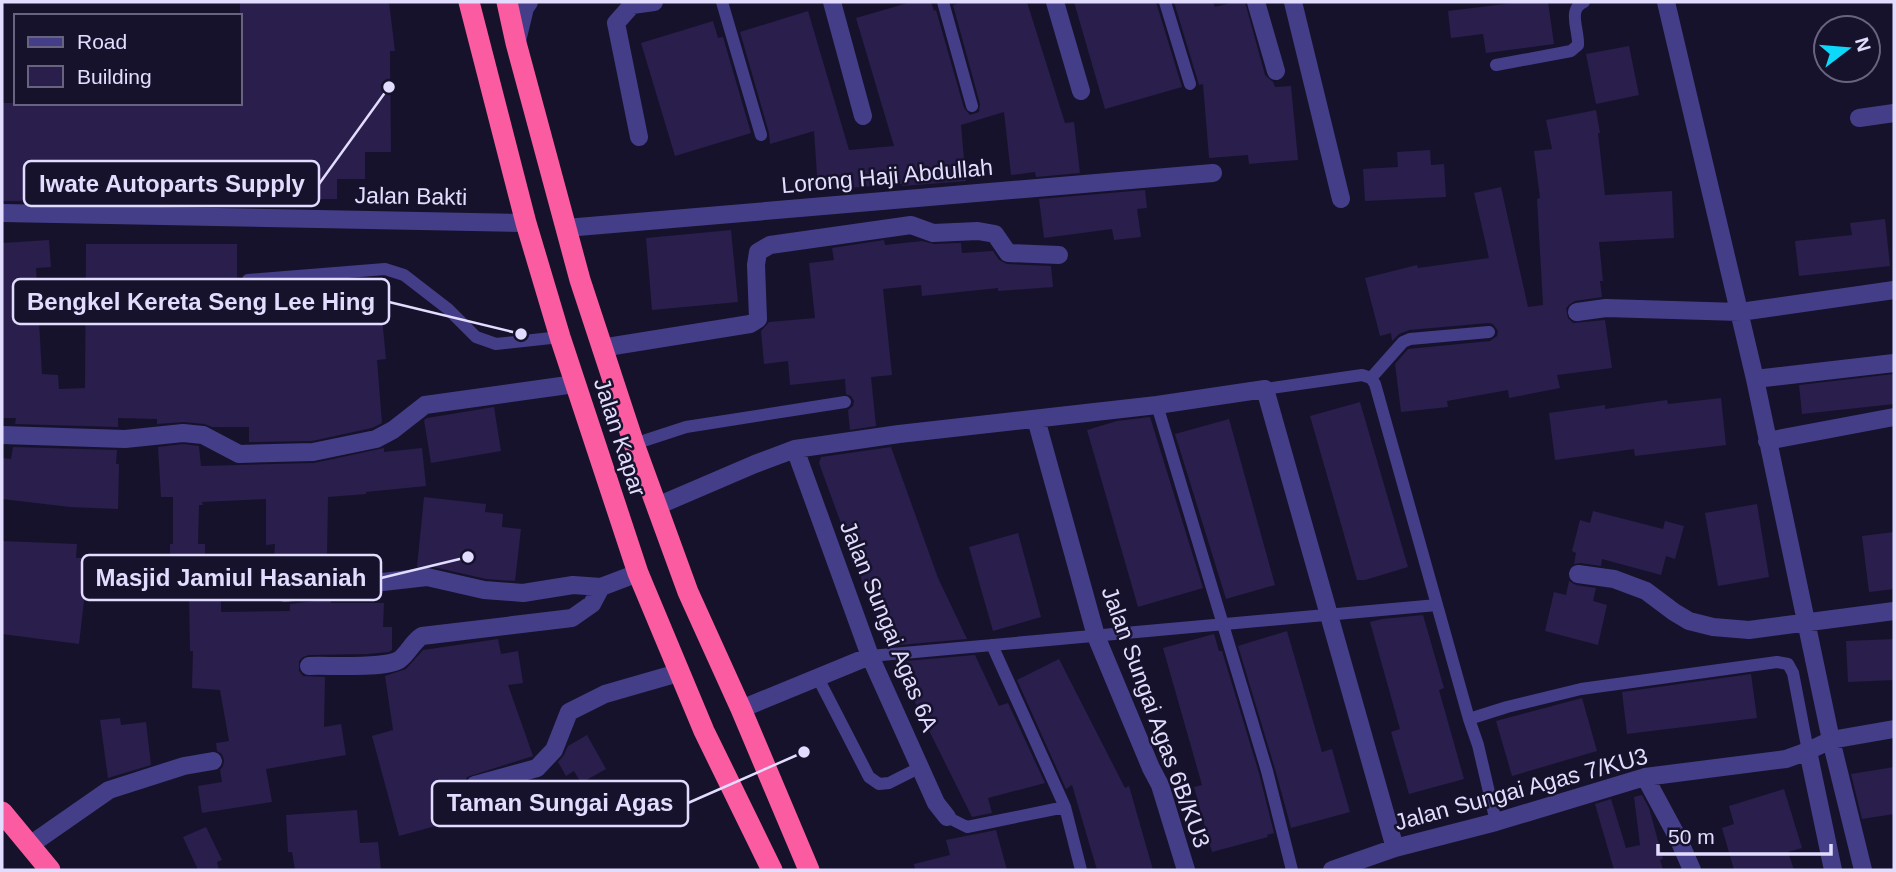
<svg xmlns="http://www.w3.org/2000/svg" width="1896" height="872" viewBox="0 0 1896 872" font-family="Arial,sans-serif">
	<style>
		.building { fill: #2a1e4c }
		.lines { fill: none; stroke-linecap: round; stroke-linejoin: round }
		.lane { stroke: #443e89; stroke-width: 12 }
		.street { stroke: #443e89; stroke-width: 18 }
		.highway { stroke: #fb5ba1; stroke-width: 21 }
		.labels { text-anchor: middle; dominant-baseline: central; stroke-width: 5; stroke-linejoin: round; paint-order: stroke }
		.street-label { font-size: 23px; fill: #e2ddfe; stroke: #17122b }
		.leader { fill: none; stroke: #e2ddfe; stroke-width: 2.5 }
		.callout-dot { fill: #e2ddfe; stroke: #17122b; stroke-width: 2.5 }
		.callout { fill: #17122b; stroke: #e2ddfe; stroke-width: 2.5 }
		.callout-label { font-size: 24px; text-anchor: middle; font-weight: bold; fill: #e2ddfe }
	</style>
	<rect width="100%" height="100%" fill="#17122b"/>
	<path class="building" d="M240,2H389L395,51H390L391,152H365V179H337V199L2,201V103H240Z
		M911,2H931L934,11L936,10L964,108L970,115L979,112L980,104L953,5L964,2H1027L1065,123L1074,122L1080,173L1036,177L1035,172L1011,175L1004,112L961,125L966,181L902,186V184L818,190L814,131L770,144L769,133L740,32L808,11L849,150L894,146L856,18Z
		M1074,2H1156L1182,87L1105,109Z
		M1174,2H1213L1215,7L1235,2H1245L1265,75L1273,82L1275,87L1291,86L1298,160L1249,164L1248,155L1209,158L1203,84L1199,85Z
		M1521,2H1548L1554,44L1486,53L1483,34L1451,38L1448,11Z
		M713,21L718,38L723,37L751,133L675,156L641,43Z
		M1629,46L1639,95L1596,104L1586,54Z
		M1596,110L1600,133H1598L1605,195L1672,191L1674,238L1599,242L1603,281H1600L1602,297L1575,301L1570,304L1566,308L1568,318L1573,323L1605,320L1612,368L1557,375L1560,388L1509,398L1508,390L1447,401L1448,407L1401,412L1395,364L1408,349L1490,341L1497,336L1498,331L1493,324L1488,323L1409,330L1399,334L1392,341L1391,333L1380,336L1365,278L1417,265L1418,268L1489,258L1474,193L1501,187L1528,307L1543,305L1537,199L1540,198L1534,151L1552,149L1546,120Z
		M1430,150L1431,165L1444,164L1446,197L1365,201L1363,169L1398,167L1397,152Z
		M1145,190L1147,208L1137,209L1141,237L1114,240L1112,229L1044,238L1039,199Z
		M1885,219L1890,266L1799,276L1795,241L1852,235L1850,223Z
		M731,230L738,302L652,310L646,238Z
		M49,240L51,267L36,268L42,374L58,375L59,389L85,388L86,244H237V278H240V300L379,287L386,359L377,360L382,423L372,428L312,441L249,442V427H212L204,424L184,422L157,424V419L118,418V427L15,424L16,418H2V243Z
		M884,240L885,245L922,241L934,244L961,243L962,253L993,251L999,260L1007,264L1051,266L1053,287L998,291V288L922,296L921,285L883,289L892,375L871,377L876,426L850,430L848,410L853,406L854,401L851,396L846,394L845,379L790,385L788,361L764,364L761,331L769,322L815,318L809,263L834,260L832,248Z
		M1894,374V404L1802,414L1799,385Z
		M1721,398L1726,445L1635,456L1634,449L1555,460L1549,413L1605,405V409L1667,400L1668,404Z
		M1360,402L1408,567L1365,580H1357L1310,416Z
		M494,407L501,451L431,463L424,420L427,418Z
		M1150,417L1203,588L1138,607L1087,430L1117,421Z
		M1229,419L1275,585L1226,599L1175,434Z
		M183,444L199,446L201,466L314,463L384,448V452L422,448L426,486L366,492V494L328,497L327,556L332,557V576L290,581L291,558H274L275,544L266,545V499L202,502L203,505H199L198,544H205V557H208V565H221V612L290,611V604L331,599V603H384L383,627H392V650L389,652L368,654L309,655L303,657L299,661V671L303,676L325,677L324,727L341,724L346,755L266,769L272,802L202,813L198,786L222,782L220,770L223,766L224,760L222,754L217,751L216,743L229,741L220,690L192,688L193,651H190L189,596H165V557H170V544H173V497H161L158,447Z
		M13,447L117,450L116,464H119L118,509L70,507L2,499V458L11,459Z
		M891,447L938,578L967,639L888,646L874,614L819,463L821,457Z
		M424,497L486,504L485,512L503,514L502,527L521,529L515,581L486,579L429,566L417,567Z
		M1757,504L1769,577L1718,586L1705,513Z
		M1593,511L1663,529L1665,521L1684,526L1675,559L1666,556L1661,575L1602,559L1601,566L1580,563L1574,564L1576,553L1572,551L1580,520L1590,523Z
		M1894,532V589L1869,592L1862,536Z
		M1018,533L1041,617L993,631L969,547Z
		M2,541L77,544L76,558L106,557V593H85L79,644L2,634Z
		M1569,581L1576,585L1596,588L1593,601L1607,605L1598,645L1545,631L1554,592L1566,595Z
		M1423,615L1444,688L1439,690L1464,779L1409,794L1391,732L1400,729L1370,622L1382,619Z
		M1287,631L1322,752L1332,749L1350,812L1291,828L1275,769L1238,646Z
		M1214,634L1219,651H1222L1259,773L1274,833L1267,835L1268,837L1212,852L1194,787L1202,785L1163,648Z
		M498,639L501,654L518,651L523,683L508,685L533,756L467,777L464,784L450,789L451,791L447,792L454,821L399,836L372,736L393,730L385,676L406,669L423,650Z
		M1894,639V680L1848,682L1846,641Z
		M975,655L999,706L1008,703L1045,783L988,798L992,813L972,817L895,662Z
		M1059,659L1125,788L1129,786L1153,870H1097L1072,785L1066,789L1017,680Z
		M1751,674L1757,718L1627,734L1622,692Z
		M1582,698L1597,751L1512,776L1496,721Z
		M120,718L121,725L146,722L151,765L108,778L100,720Z
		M587,735L606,769L581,783L574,771L566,776L558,762L564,755L568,746Z
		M1894,767V814L1862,819L1851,774Z
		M1784,789L1802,848L1788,852L1794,870H1734L1722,828L1734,824L1729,806Z
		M1642,795L1649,808L1663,859L1660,860L1663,870H1614L1595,804L1611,799L1626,848L1640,845L1634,797Z
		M357,810L360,843L378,842L381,870H295L292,852H288L286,815Z
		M206,827L222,860L217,862L219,870H198L183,837Z
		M996,830L1007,870H915L914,864L950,855L946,840Z"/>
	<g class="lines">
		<path class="lane" d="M722,2L761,135
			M943,2L972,106
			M1165,2L1190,84
			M1496,65L1571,51L1578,45C1579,30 1567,9 1584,2
			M248,280L385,269L404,275L448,309L476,337L496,344L560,337
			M1371,378L1403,342L1410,339L1489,332
			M1265,389L1362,375L1371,378L1375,384L1469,719L1478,745L1496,822
			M1157,405L1267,771L1292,870
			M634,444L686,427L845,402
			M992,645L1065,807L1081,870
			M870,656L1437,605
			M818,678L869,777L879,784L889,783L921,767
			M1469,719L1507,707L1581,689L1777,662L1788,664L1793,673L1808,751
			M947,817L967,827L1065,807"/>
		<path class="street" d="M832,2L863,116
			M1055,2L1081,91
			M1256,2L1276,71
			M1293,2L1341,199
			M517,41L525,8L529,2
			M1859,118L1894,113
			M639,137L616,23L632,5L654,2
			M2,213L526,223
			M566,228L1213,173
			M1577,312L1606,308L1740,312L1894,290
			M601,348L750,324L758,319L756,265L758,252L770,245L911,225L933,233L978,231L995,234L1008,253L1059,255
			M1755,379L1894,363
			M1036,419L1096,636L1151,768L1160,785L1186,870
			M2,435L125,439L183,433L203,435L239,454L313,452L376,439L393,430L425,405L575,384
			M1767,441L1894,417
			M795,449L870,656L936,803L947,817
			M657,506L755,464L795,449L899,434L1157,405L1265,389L1395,848
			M1578,574L1614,579L1646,591L1674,612L1689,621L1713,627L1749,630L1894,611
			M245,579L285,593L427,577L484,590L523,593L573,585L601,587L638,573
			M309,666C328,665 384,669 399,660C408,654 412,642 422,636L572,618L592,604L601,587
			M741,709L870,656
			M1808,751L1833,870
			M1645,777L1679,840L1692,870
			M475,785L537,768L554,750L569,712L605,694L678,673
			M30,845L109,790L184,766L213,761
			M1332,870L1395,848L1496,822L1645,777L1786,759L1808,751L1831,740L1755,379L1666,2
			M1863,870L1831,740L1894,729"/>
		<path class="highway" d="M469,2L526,223L560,337L638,573L704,731L772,870
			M507,2L516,43L580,280L634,444L688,592L741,709L809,870
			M2,812L50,870"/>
	</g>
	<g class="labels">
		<g class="street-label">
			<text transform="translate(887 176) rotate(-5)">Lorong Haji Abdullah</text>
			<text transform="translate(411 196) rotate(1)">Jalan Bakti</text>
			<text transform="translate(620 437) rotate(72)">Jalan Kapar</text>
			<text transform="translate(889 626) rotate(68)">Jalan Sungai Agas 6A</text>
			<text transform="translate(1156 717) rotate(70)">Jalan Sungai Agas 6B/KU3</text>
			<text transform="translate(1521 789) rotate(-15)">Jalan Sungai Agas 7/KU3</text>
		</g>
	</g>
	<path class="leader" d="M389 87L319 184M521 334L389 302M468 557L381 578M804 752L688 803"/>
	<g class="callout-dot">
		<circle cx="389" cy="87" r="7"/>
		<circle cx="521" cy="334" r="7"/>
		<circle cx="468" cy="557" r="7"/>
		<circle cx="804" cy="752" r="7"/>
	</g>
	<g class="callout">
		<rect x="24" y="161" width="295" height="45" rx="7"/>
		<rect x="13" y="279" width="376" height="45" rx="7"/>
		<rect x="82" y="555" width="299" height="45" rx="7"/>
		<rect x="432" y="781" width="256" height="45" rx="7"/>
	</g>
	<g class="callout-label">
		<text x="172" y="192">Iwate Autoparts Supply</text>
		<text x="201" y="310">Bengkel Kereta Seng Lee Hing</text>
		<text x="231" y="586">Masjid Jamiul Hasaniah</text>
		<text x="560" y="811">Taman Sungai Agas</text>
	</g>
	<rect width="1896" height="872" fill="none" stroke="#e2ddfe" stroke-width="7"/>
	<rect x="14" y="14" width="228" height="91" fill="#17122b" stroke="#68637f" stroke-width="2"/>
	<rect x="28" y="37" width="35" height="10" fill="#443e89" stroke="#68637f" stroke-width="2"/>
	<text x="77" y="49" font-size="21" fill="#e2ddfe">Road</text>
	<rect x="28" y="66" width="35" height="21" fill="#2a1e4c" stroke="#68637f" stroke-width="2"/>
	<text x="77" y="84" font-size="21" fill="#e2ddfe">Building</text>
	<g transform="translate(1847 49) rotate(74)"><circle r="33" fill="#17122b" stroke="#68637f" stroke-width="2"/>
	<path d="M0-5L12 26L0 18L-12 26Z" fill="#0dd8fa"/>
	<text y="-10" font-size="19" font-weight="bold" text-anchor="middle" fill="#e2ddfe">N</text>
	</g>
	<path d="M1658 844v10h173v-10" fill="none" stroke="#e2ddfe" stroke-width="3.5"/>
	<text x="1668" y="844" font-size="21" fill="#e2ddfe" stroke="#17122b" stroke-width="5" paint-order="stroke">50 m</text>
</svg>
